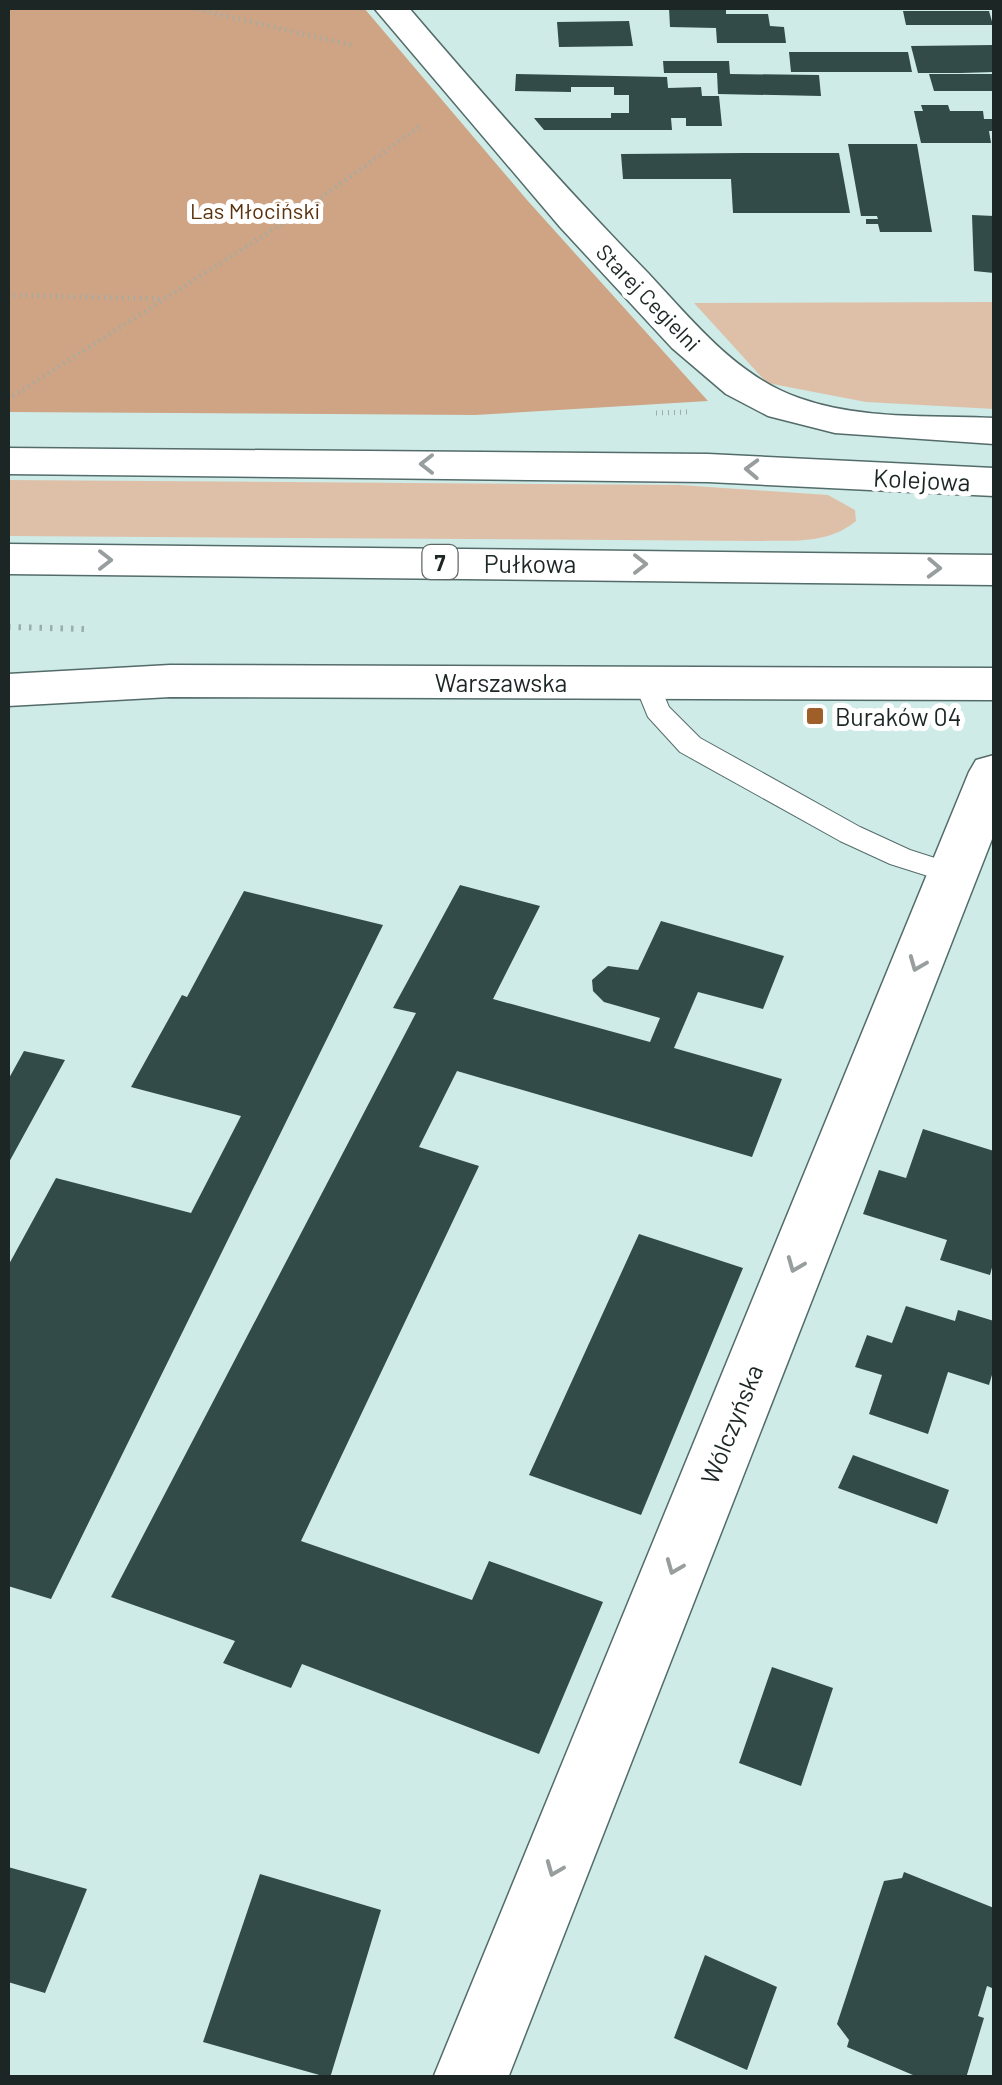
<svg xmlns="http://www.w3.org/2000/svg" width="1002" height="2085" viewBox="0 0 1002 2085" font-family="Barlow,sans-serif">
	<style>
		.green { fill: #dec0a9 }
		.forest { fill: #cea485 }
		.building { fill: #324a48 }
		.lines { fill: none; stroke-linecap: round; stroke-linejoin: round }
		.lane-casing { stroke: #536b69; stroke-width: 2 }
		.street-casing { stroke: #536b69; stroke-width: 3 }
		.highway-casing { stroke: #536b69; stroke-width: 3 }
		.path-far1 { stroke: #97aeac; stroke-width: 5; stroke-dasharray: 1 5; stroke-linecap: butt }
		.path { stroke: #97aeac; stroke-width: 6; stroke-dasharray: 2.5 8; stroke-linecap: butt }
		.lane { fill: #fff; fill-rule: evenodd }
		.street { fill: #fff; fill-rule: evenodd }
		.highway { fill: #fff; fill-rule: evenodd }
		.oneway { stroke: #989d9d }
		.poi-dot { fill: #9f5f28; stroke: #fff; stroke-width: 4 }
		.labels { text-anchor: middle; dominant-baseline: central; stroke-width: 10; stroke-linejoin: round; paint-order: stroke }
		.far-park-label { font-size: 22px; fill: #5a310b; stroke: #fff }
		.far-street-label { font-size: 22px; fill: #1b2625; stroke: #fff }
		.shield { fill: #fff; stroke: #5f6766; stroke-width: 2.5 }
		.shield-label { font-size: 22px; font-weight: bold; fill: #1b2625 }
		.street-label { font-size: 25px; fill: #1b2625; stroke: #fff }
		.poi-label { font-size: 25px; fill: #1b2625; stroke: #fff; text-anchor: start }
	</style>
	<rect width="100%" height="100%" fill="#cfebe8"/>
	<path class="green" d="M994,302V409L866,402L767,383L694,303Z
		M8,480L680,485L828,495L855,510L856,521C827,545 793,540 758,541L8,536Z"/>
	<path class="forest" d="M8,8H364L527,200L708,401L475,415L8,412Z"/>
	<path class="building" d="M669,8H726V14H768L770,26L784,27L786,43H717L716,28L670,27Z
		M903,11H989L993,25H906Z
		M629,21L633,46L559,47L557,22Z
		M994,45V72L961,73H918L911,46Z
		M789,52H908L912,72H791Z
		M663,61H729L730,74L819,75L821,96L718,94L717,73H664Z
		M516,74L667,77L668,88L701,87L702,96H719L722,126H686V118H671L672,130H544L534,118H611V113H629V95H614V87H571V92L515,91Z
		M929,74H994V91H934Z
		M921,105H948L950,111H983L984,119H994V131H989L991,143H921L914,111H923Z
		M848,144H917L932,232H880L878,224H866V219H878L877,216H861Z
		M745,153H839L850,213H733L731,179H623L621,154Z
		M972,215L994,216V273L974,271Z
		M460,885L540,906L493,999L650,1042L660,1018L604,1002L593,991L592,980L608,966L638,970L661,921L784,956L763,1009L698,992L674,1048L782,1079L752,1157L457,1071L419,1147L479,1166L301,1541L472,1600L489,1561L603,1602L539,1754L302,1664L291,1688L223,1663L235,1641L111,1597L416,1013L393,1008Z
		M244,891L383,925L51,1599L8,1586V1266L56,1178L191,1213L241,1116L131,1087L182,995L187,997Z
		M24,1051L65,1060L8,1164V1080Z
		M923,1129L994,1151V1260L990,1275L940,1260L947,1240L863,1214L879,1170L906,1178Z
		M639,1234L743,1268L641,1515L529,1475Z
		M906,1306L955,1321L958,1310L994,1321V1368L989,1385L948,1372L928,1434L869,1414L882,1375L855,1367L867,1335L892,1343Z
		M853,1455L949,1490L937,1524L838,1488Z
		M772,1667L833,1688L801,1786L739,1763Z
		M8,1867L87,1889L45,1993L8,1982Z
		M904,1872L994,1908V1978L992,1988L987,1986L978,2016L984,2018L966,2078H920L847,2047L849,2040L837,2024L884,1881L902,1878Z
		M260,1874L381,1910L330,2078L203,2042Z
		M705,1955L777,1987L747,2070L674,2038Z"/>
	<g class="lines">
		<defs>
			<path id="lane" d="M647,674L656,677L669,707L700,738L860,827L910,850L963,867L967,874L963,881L953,884L890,864L840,841L680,752L648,717L634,683L638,677Z"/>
			<path id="street" d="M374,8H409C486,98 565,188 648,273C692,320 736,376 799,398C860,420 930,415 994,418V444L835,433L768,416L726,394L672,348L560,227Z
				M170,665L994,668V700L170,697L8,706V674Z
				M994,755V834L508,2078H433L969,772L976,760Z"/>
			<path id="highway" d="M8,448L708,454L994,468V496L708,482L8,474Z
				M8,544L994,555V585L8,574Z"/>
		</defs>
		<use href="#lane" class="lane-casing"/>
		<use href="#street" class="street-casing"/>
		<use href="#highway" class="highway-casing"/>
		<path class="path-far1" d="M192,8L355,46
			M8,295L164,299
			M8,399L308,207L423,124
			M656,413L689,412"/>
		<path class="path" d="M8,627L86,629"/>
		<use href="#lane" class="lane"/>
		<use href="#street" class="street"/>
		<use href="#highway" class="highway"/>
	</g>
	<defs><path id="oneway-chevron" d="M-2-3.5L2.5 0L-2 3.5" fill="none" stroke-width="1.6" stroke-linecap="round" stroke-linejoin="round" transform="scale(2.5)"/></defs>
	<g class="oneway">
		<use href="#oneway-chevron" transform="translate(427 464) rotate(-180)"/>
		<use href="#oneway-chevron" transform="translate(752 469) rotate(-178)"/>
		<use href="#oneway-chevron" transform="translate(105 560)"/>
		<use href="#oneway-chevron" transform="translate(640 564)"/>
		<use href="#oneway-chevron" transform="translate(934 568) rotate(2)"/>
		<use href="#oneway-chevron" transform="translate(917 964) rotate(112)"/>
		<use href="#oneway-chevron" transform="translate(795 1265) rotate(112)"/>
		<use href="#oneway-chevron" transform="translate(674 1567) rotate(112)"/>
		<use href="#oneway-chevron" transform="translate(554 1869) rotate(112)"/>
	</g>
	<rect class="poi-dot" x="805" y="706" width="20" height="20" rx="5"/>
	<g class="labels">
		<g class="far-park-label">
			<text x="255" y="210">Las Młociński</text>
		</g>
		<g class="far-street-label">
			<text transform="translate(649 297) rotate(46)">Starej Cegielni</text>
		</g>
		<rect class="shield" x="422.5" y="545" width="35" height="34" rx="8"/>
		<g class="shield-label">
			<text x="440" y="562">7</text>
		</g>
		<g class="street-label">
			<text transform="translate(922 479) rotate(3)">Kolejowa</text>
			<text x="530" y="563">Pułkowa</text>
			<text x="501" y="682">Warszawska</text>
			<text transform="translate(731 1424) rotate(-68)">Wólczyńska</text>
		</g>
		<g class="poi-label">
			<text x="835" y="716">Buraków 04</text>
		</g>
	</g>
	<rect width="1002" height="2085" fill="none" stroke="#1b2625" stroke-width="20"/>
</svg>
